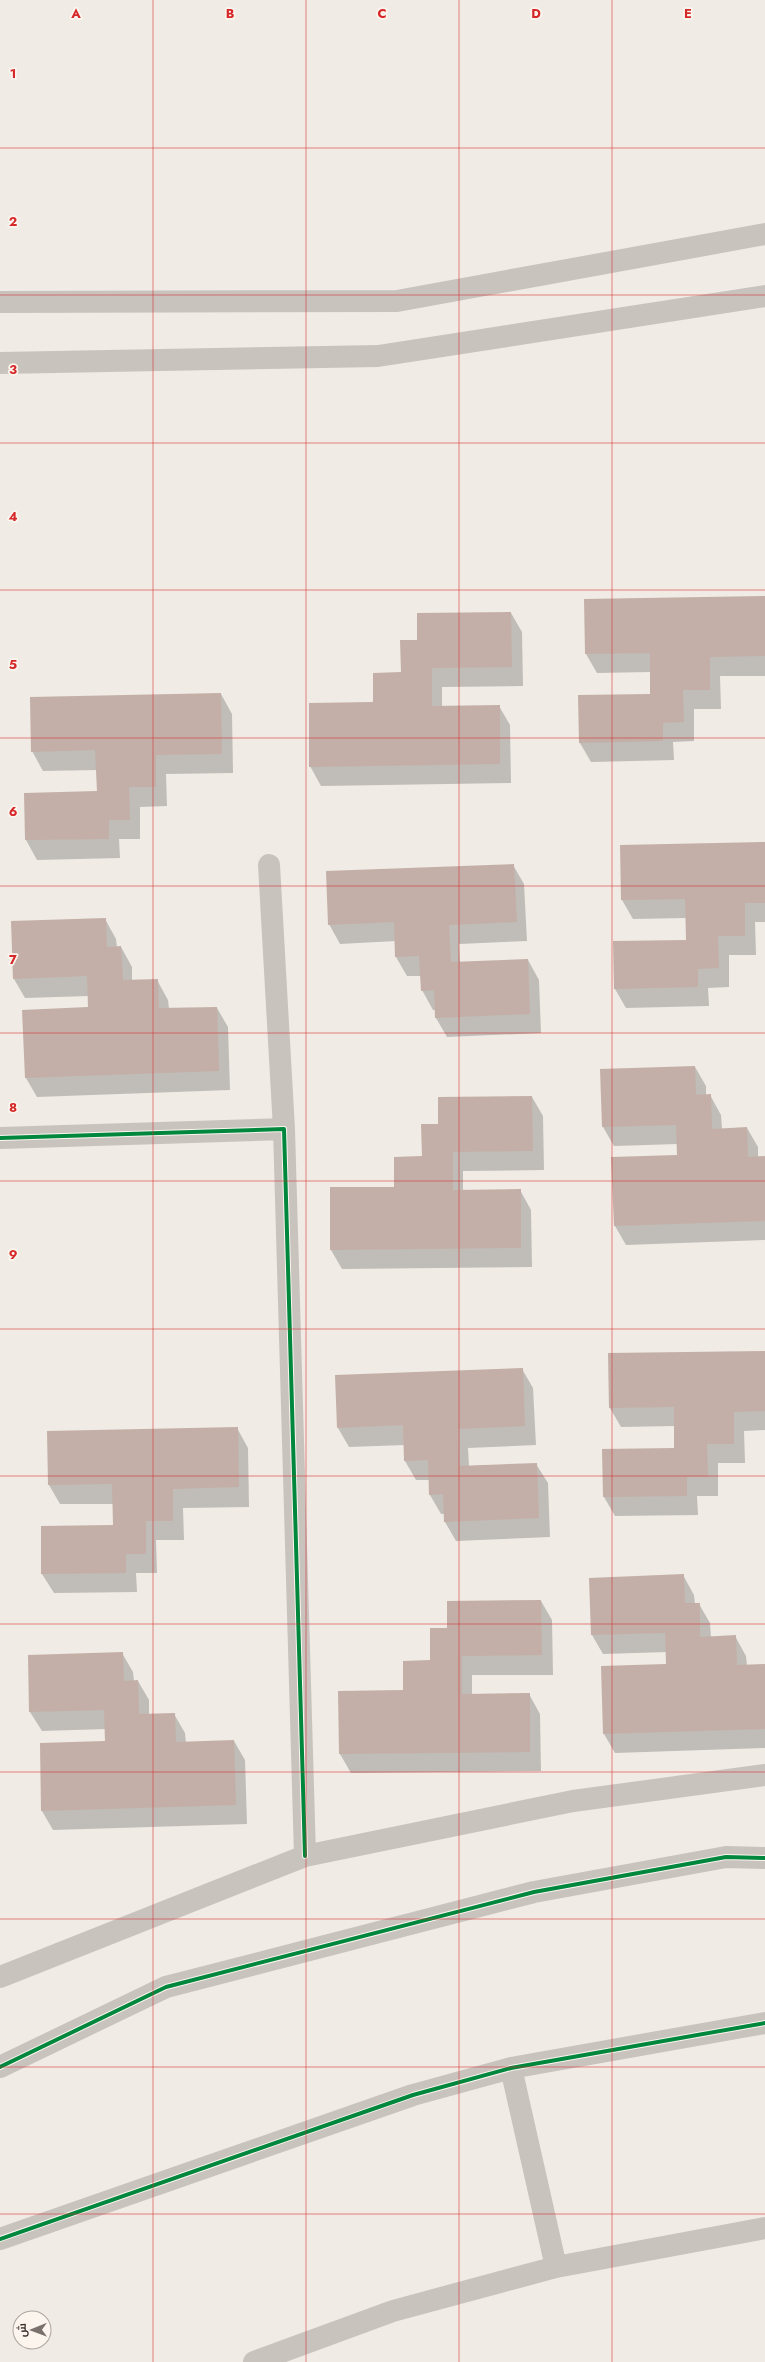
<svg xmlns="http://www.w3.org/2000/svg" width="765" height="2362" viewBox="0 0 765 2362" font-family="Jost,Cairo,sans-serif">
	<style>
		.shadow { fill: #0003 }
		.building { fill: #c3afa7 }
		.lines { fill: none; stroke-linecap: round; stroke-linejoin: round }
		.minor { stroke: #c9c3be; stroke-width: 22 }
		.cycleway-casing { stroke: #fbf5ee; stroke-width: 6 }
		.cycleway { stroke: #00873e; stroke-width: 4 }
		.grid { fill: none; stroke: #d62828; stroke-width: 1; stroke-opacity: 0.55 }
		.grid-label { font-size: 13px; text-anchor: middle; font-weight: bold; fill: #d62828; stroke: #fbf5ee; stroke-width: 3.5; stroke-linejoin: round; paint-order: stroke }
	</style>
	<rect width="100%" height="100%" fill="#f0ebe5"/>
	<path class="shadow" d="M765,597V676H720L721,709H694V741L673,742L674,760L591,762L580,743L651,695V672L597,673L586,654Z
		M511,613L522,632L523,686L442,687V707L499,706L510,725L511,783L321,786L310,766L374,703L402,673L418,641Z
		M221,694L232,714L233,773L166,774L167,806L140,807V839H119L120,858L37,860L26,840L25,794L98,792L97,770L43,771L32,751Z
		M765,843V922H755L756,955H729V987L708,988L709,1006L626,1008L615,989L687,941L686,918L633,919L622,900Z
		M513,865L524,884L527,941L459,944L460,963L528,960L539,980L541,1033L447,1037L436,1018L435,1010H433L422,990L421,976H407L396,957V941L340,944L329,924Z
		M105,919L116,939L117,948L121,947L132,967V981L157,980L168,1000L169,1009L217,1008L228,1027L230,1090L37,1097L26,1078L89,1008V996L25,998L14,979Z
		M695,1067L706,1086V1095H710L721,1115L722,1129L747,1128L758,1147V1157H765V1240L626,1245L615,1226L678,1156V1144L614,1146L603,1127Z
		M532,1097L543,1116L544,1170L463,1171V1191L520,1190L531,1210L532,1267L342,1269L331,1250L396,1188L423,1157L439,1125Z
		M765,1352V1430L744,1431L745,1463H718V1496H697L698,1515L615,1516L604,1497L675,1449V1426L621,1427L610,1408L609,1354Z
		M522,1369L533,1388L536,1445L468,1448L469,1466L536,1464L548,1483L550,1537L456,1541L445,1522L444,1514H441L430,1495V1480H416L405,1461V1445L349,1447L338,1428Z
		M237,1428L248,1448L249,1507L183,1508L184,1540H156L157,1573H136L137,1592L54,1593L42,1574V1527L114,1526V1504H60L49,1485L48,1432Z
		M683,1575L694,1595L695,1604H699L710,1623L711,1638L735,1636L746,1656L747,1666L765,1665V1748L615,1753L604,1734L667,1665V1652L603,1654L592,1635Z
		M541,1601L552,1620L553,1675H472V1695L529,1694L540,1714L541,1771L351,1773L340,1754L339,1692L404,1691L431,1661L448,1629Z
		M122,1653L133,1672L134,1681H138L149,1700V1715L174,1714L185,1733L186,1743L234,1741L245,1760L247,1824L53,1830L42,1811L106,1742V1729L42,1731L30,1712L29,1656Z"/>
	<path class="building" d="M765,596V656L710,657V690H683L684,722L663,723V741L579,743L578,695L650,694V653L585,654L584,599Z
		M511,612L512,667L432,668V706L500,705V764L309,767V703L373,702V673L401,672L400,640H417V613Z
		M221,693L222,754L156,755V787H129L130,820H109V839L25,840L24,793L97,791L95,750L31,752L30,697Z
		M765,842V903H745V936H718L719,968L698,969V987L614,989L613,941L686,940L685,899L621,900L620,845Z
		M514,864L517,922L449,925L451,962L528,959L530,1014L435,1018L434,990L421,991L419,956L395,957L394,922L328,925L326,871Z
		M106,918L107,947L121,946L123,980L158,979L159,1008L217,1007L219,1071L25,1078L22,1010L88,1007L87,976L13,979L11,921Z
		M695,1066L696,1095L711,1094L712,1129L747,1127L748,1157L765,1156V1221L614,1226L611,1157L677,1155L676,1125L602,1127L600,1069Z
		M532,1096L533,1151L453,1152V1190L521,1189V1248L330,1250V1187H394V1157L422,1156L421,1124H438V1097Z
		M765,1351V1411L734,1412V1444H707L708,1477H687V1496L603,1497L602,1449L674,1448V1407L609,1408L608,1353Z
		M523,1368L525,1426L458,1429L459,1466L537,1463L539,1518L444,1522L443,1494L429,1495L428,1460L404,1461L403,1425L337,1428L335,1375Z
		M238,1427L239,1487L173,1489V1521H146V1554H126V1573L41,1574V1526L113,1525L112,1484L48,1485L47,1431Z
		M684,1574L685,1603H700V1637L736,1635L737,1665L765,1664V1729L603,1734L601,1666L666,1664L665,1633L591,1635L589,1578Z
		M541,1600L542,1655L462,1656V1694L530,1693V1752L339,1754L338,1691L403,1690V1661L430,1660V1628H447V1601Z
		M123,1652L124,1681L138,1680L139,1714L175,1713L176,1742L234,1740L236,1805L41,1811L40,1743L105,1741L104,1710L29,1712L28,1655Z"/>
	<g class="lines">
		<path class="minor" d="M0,302L397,301L765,234
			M0,363L378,356L765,296
			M269,865L284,1129
			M0,1138L284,1129L305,1856
			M0,1977L305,1856L573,1801L765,1775
			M0,2067L166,1987L534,1892L726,1857L765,1858
			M511,2068L556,2267
			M0,2239L413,2095L511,2068L765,2023
			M254,2362L393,2311L556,2267L765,2228"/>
		<defs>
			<path id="cycleway" d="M0,1138L284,1129L305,1856
				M0,2067L166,1987L534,1892L726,1857L765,1858
				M0,2239L413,2095L511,2068L765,2023"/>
		</defs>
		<use href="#cycleway" class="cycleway-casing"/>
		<use href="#cycleway" class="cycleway"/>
	</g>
	<path class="grid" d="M153,0V2362M306,0V2362M459,0V2362M612,0V2362M0,148H765M0,295H765M0,443H765M0,590H765M0,738H765M0,886H765M0,1033H765M0,1181H765M0,1329H765M0,1476H765M0,1624H765M0,1772H765M0,1919H765M0,2067H765M0,2214H765"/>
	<g class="grid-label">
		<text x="76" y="18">A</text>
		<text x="230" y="18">B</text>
		<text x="382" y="18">C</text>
		<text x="536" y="18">D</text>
		<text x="688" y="18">E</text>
		<text x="13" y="78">1</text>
		<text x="13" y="226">2</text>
		<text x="13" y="374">3</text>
		<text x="13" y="521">4</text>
		<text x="13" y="669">5</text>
		<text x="13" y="816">6</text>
		<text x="13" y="964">7</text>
		<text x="13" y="1112">8</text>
		<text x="13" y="1259">9</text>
	</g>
	<g transform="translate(32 2330) rotate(269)"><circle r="19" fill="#fbf5ee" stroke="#aea6a0"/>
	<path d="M0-3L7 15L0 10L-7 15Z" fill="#7a716c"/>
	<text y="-6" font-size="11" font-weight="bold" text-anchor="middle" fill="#3b302b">ش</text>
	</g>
</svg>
